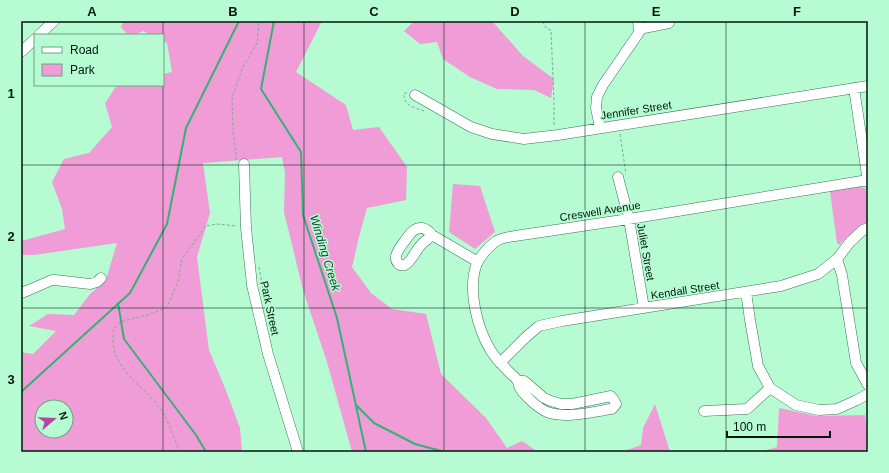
<svg xmlns="http://www.w3.org/2000/svg" width="889" height="473" viewBox="0 0 889 473" font-family="Helvetica,sans-serif">
	<style>
		.green { fill: #ef9cd7; fill-rule: evenodd }
		.lines { fill: none; stroke-linecap: round; stroke-linejoin: round }
		.stream { stroke: #37b076; stroke-width: 2 }
		.minor-casing { stroke: #337653; stroke-width: 11 }
		.path { stroke: #79af8f; stroke-width: 1; stroke-dasharray: 3 2; stroke-linecap: butt }
		.minor { stroke: #fff; stroke-width: 10 }
		.grid { fill: none; stroke: #00190b; stroke-width: 1; stroke-opacity: 0.55 }
		.labels { text-anchor: middle; dominant-baseline: central; stroke-width: 3; stroke-linejoin: round; paint-order: stroke }
		.street-label { font-size: 11px; fill: #00190b; stroke: #b6fbd2 }
		.water-label { font-size: 12px; font-style: italic; fill: #17472e; stroke: #b6fbd2 }
		.neatline { fill: none; stroke: #00190b; stroke-width: 1.5 }
		.grid-label { font-size: 13px; text-anchor: middle; font-weight: bold; fill: #00190b }
	</style>
	<rect width="100%" height="100%" fill="#b6fbd2"/>
	<path class="green" d="M124,21H322L296,72L346,105L353,130L379,127L407,167L406,200L367,208L360,233L352,267L371,293L392,309L426,314L441,374L486,418L507,448L522,441L538,452H352L327,362L303,290L284,212L285,173L282,157L203,163L210,213L197,257L209,350L225,388L240,428L242,452H21V352L33,354L56,331L29,326L48,314L74,315L90,294L106,280L117,243L34,255H21V239L25,240L65,229L62,209L52,182L64,159L89,153L112,127L105,103L117,85H163V74L172,72L167,43L163,41V35H151L143,31L134,35H128L121,27ZM42,407H66V431H42Z
		M414,21H492L523,56L554,79L551,98L534,90L497,89L470,77L443,59L437,42L420,44L404,31Z
		M453,184L480,186L495,232L475,249L449,232Z
		M857,187C862,187 865,187 868,192V223C856,228 848,236 839,245L837,243L830,191Z
		M655,404L670,452H621L641,445L643,428Z
		M779,408L817,416L865,415L868,440V452H759L777,447Z"/>
	<g class="lines">
		<path class="stream" d="M274,21L261,89L301,152L303,215L337,318L366,452
			M118,303L124,339L196,435L206,452
			M21,392L130,293L167,224L186,128L239,21
			M356,405L374,423L415,444L445,452"/>
		<defs>
			<path id="minor" d="M639,29L669,23
				M39,35L54,21
				M21,52L35,39
				M854,88L868,182
				M415,95L471,127L492,134L524,139L558,135L868,86
				M600,128L596,108L597,97L603,85L638,34L639,32L638,21
				M244,164L246,228L252,285L268,354L298,452
				M618,177L629,219L644,308
				M432,235C429,239 424,241 421,245C416,250 411,262 405,265C399,267 395,261 396,256C397,251 401,246 404,242C409,236 413,227 422,228C427,229 429,231 432,235L478,262
				M837,259L842,275L856,363L868,385
				M746,292L750,320L758,366L770,388L796,405L819,410L837,409L857,400L868,394
				M21,293L29,290L52,280H55L90,284L97,282L101,278
				M500,363L526,337L539,326L562,321L781,286L818,274L837,259L850,242L863,230L868,228
				M518,381H524L544,398L551,401L561,404H572L611,396L614,400L616,404L612,409H611C591,412 567,419 547,412C538,408 523,395 519,386C518,383 519,383 517,380C516,378 513,376 511,374C504,367 496,359 491,351C477,328 467,289 477,263C480,257 489,246 495,242C500,238 508,237 515,236L629,219L868,180
				M704,411L747,409L770,388"/>
		</defs>
		<use href="#minor" class="minor-casing"/>
		<path class="path" d="M543,21C544,26 546,29 551,30L554,101V126
			M407,93H404C403,106 413,107 424,111
			M620,134L626,174
			M236,160V153L233,131L232,98L243,67L257,43L259,21
			M259,267L265,301
			M180,452C174,439 170,425 163,413C147,386 113,373 113,338C113,332 113,328 118,324C122,320 140,317 147,315C154,313 161,310 167,307L178,281L182,259L195,241L206,226L217,224L237,226"/>
		<use href="#minor" class="minor"/>
	</g>
	<path class="grid" d="M163,21V35M304,21V452M444,21V452M585,21V452M726,21V452M163,85V452M21,165H868M21,308H868"/>
	<g class="labels">
		<g class="street-label">
			<text transform="translate(636 110) rotate(-9)">Jennifer Street</text>
			<text transform="translate(600 211) rotate(-9)">Creswell Avenue</text>
			<text transform="translate(646 252) rotate(80)">Juliet Street</text>
			<text transform="translate(685 290) rotate(-9)">Kendall Street</text>
			<text transform="translate(270 308) rotate(78)">Park Street</text>
		</g>
		<g class="water-label">
			<text transform="translate(325 253) rotate(73)">Winding Creek</text>
		</g>
	</g>
	<rect width="889" height="473" fill="none" stroke="#b6fbd2" stroke-width="44"/>
	<rect x="34" y="34" width="130" height="52" fill="#b6fbd2" stroke="#6da182"/>
	<rect x="42" y="47" width="20" height="6" fill="#ffffff" stroke="#6da182"/>
	<text x="70" y="54" font-size="12" fill="#00190b">Road</text>
	<rect x="42" y="64" width="20" height="12" fill="#ef9cd7" stroke="#6da182"/>
	<text x="70" y="74" font-size="12" fill="#00190b">Park</text>
	<g transform="translate(54 419) rotate(71)"><circle r="19" fill="#b6fbd2" stroke="#6da182"/>
	<path d="M0-3L7 15L0 10L-7 15Z" fill="#b8449d"/>
	<text y="-6" font-size="11" font-weight="bold" text-anchor="middle" fill="#00190b">N</text>
	</g>
	<path d="M727 431v6h103v-6" fill="none" stroke="#00190b" stroke-width="2"/>
	<text x="733" y="431" font-size="12" fill="#00190b" stroke="#b6fbd2" stroke-width="3" paint-order="stroke">100 m</text>
	<rect x="22" y="22" width="845" height="429" class="neatline"/>
	<g class="grid-label">
		<text x="92" y="16">A</text>
		<text x="233" y="16">B</text>
		<text x="374" y="16">C</text>
		<text x="515" y="16">D</text>
		<text x="656" y="16">E</text>
		<text x="797" y="16">F</text>
		<text x="11" y="98">1</text>
		<text x="11" y="241">2</text>
		<text x="11" y="384">3</text>
	</g>
</svg>
